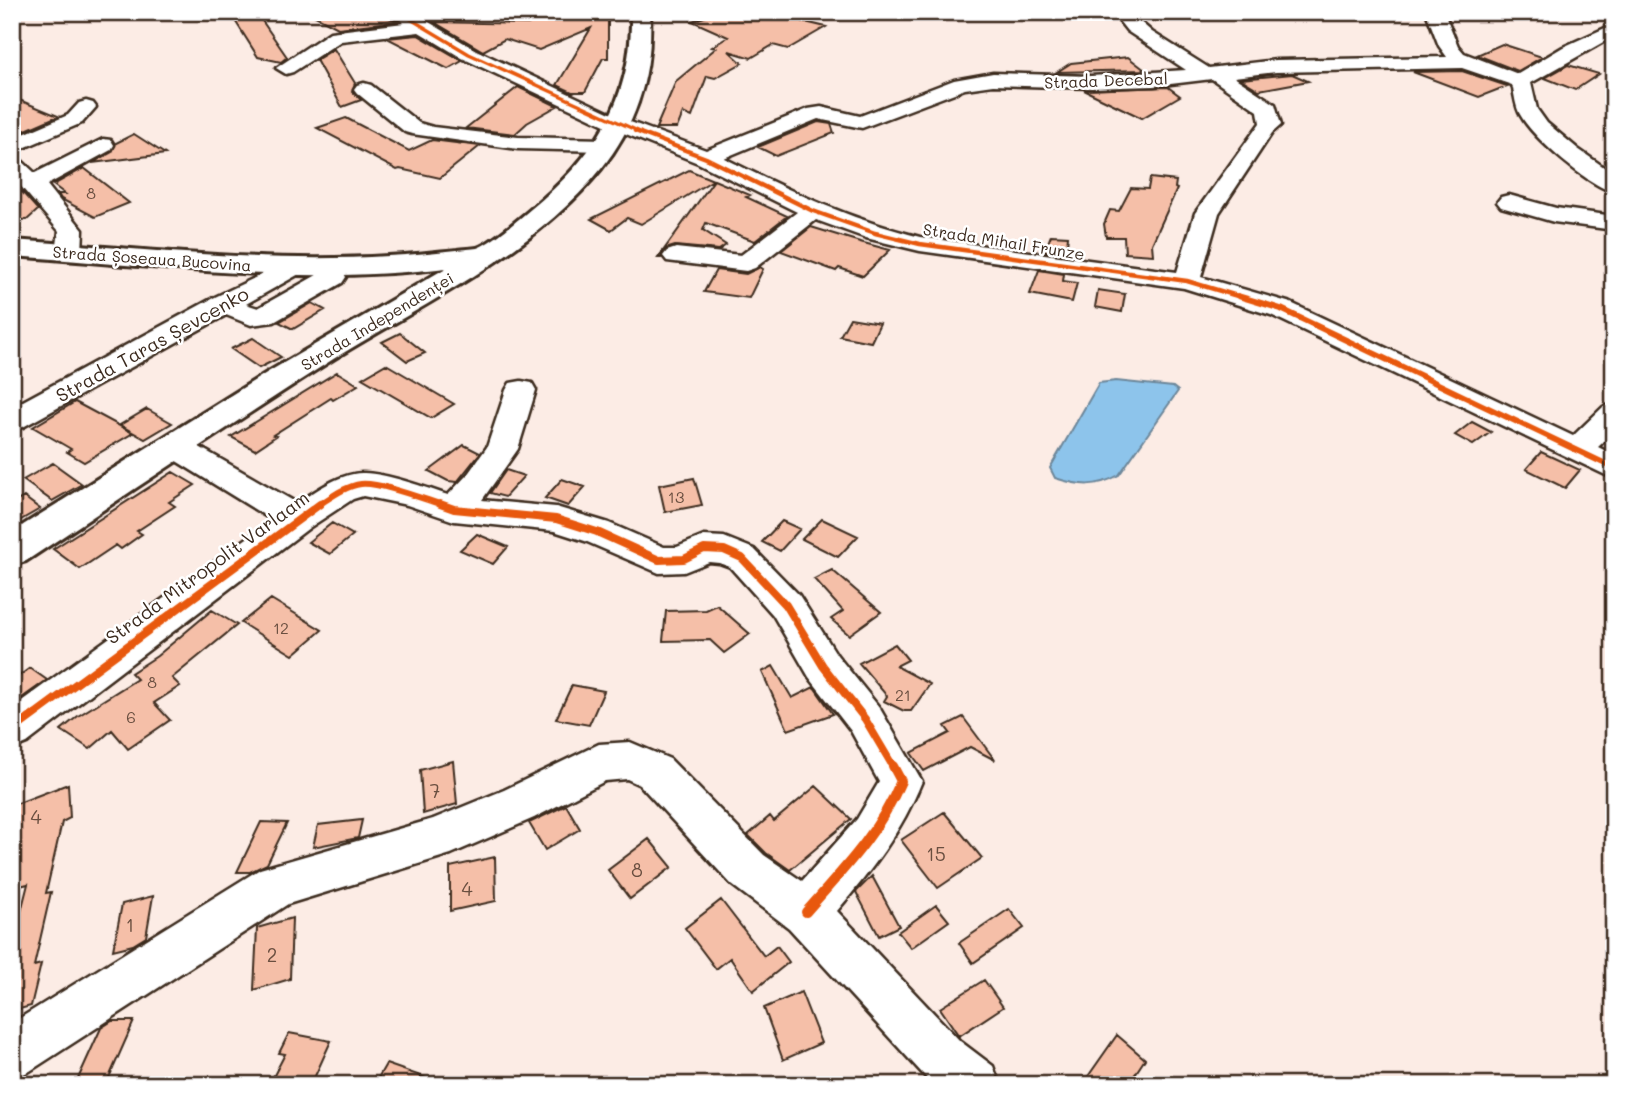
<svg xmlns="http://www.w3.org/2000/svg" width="1626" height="1097" viewBox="0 0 1626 1097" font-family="Mali,sans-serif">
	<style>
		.water { fill: #8dc4eb; stroke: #6c8699; stroke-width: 2 }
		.building { fill: #f5bfa8; stroke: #3b2a1e; stroke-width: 2 }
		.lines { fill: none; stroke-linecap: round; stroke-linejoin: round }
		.minor-casing { stroke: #3b2a1e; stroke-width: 5 }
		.major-casing { stroke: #3b2a1e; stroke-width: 6 }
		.minor { fill: #fff; fill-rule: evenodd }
		.major { fill: #fff; fill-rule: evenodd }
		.cycleway-far4-casing { stroke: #fff; stroke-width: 6 }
		.cycleway-far3-casing { stroke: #fff; stroke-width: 7 }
		.cycleway-far2-casing { stroke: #fff; stroke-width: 10 }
		.cycleway-far1-casing { stroke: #fff; stroke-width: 12 }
		.cycleway-casing { stroke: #fff; stroke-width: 14 }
		.cycleway-far4 { stroke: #e8590c; stroke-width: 3.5 }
		.cycleway-far3 { stroke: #e8590c; stroke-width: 4.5 }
		.cycleway-far2 { stroke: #e8590c; stroke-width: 6 }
		.cycleway-far1 { stroke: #e8590c; stroke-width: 8 }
		.cycleway { stroke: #e8590c; stroke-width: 10 }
		.labels { text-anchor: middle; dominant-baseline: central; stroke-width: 5; stroke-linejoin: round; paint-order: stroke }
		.far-street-label { font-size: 16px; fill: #3b2a1e; stroke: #fff }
		.number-label { font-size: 16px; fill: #6a4f40 }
		.street-label { font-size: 19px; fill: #3b2a1e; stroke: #fff }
		.near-number-label { font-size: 19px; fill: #6a4f40 }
	</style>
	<rect width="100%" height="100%" fill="#fcece5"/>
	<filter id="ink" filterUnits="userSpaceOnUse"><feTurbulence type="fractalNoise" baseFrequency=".0143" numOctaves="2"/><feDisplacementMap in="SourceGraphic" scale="14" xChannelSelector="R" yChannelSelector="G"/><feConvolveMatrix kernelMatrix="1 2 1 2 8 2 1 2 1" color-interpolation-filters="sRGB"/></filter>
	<g filter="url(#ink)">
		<path class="water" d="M1116,381L1173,387L1178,391L1119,475C1096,488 1080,486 1055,478L1050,468L1099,383Z"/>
		<path class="building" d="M251,12H256L287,57L281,62L258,57L234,19Z
			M308,12H370L398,21L338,28Z
			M601,12H608V20H611L608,21V58H603L585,92H572L557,85L591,28L539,50L505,39L483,51L434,22L528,24L545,15L597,19Z
			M720,12H811L797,20L826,27L788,49L773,45L751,58L729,51L742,63L715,78L707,76L692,117L683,113L677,128H656L676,81L716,48L712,47L728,37L692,21Z
			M418,35L461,60L462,61L448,69L387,38Z
			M1502,44L1542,57L1518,71L1477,55Z
			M334,49L355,83L352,91L361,100L342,107L316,60Z
			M1128,57L1145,70L1057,72L1071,63Z
			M1568,65L1599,74L1575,90L1545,78Z
			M1462,71L1507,86L1479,97L1413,72Z
			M1292,74L1308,81L1259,90L1241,79Z
			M518,87L557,106L527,123L515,134L466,128Z
			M1168,87L1180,96L1142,118L1084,90Z
			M12,97L58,116L12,136Z
			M346,118L409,151L432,140L480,146L440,178L400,169L397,170L317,128Z
			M818,122L831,124L834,133L776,156L758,147Z
			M134,134L165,154L92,163L112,152L116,143Z
			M84,168L129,203L95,217L61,199L58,194H65L53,185Z
			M689,170L713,180L641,224L627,218L611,230L591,219Z
			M1150,178L1176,181L1175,188L1177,189L1152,244L1153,255L1125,253L1124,237H1106L1104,224L1110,210L1119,211L1131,188L1148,189Z
			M714,180L750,195L746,197L787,216L755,241L706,223L703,230L726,245L719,250L675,246L665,249L661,258H658Z
			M12,191L22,192L38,210L27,220L12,219Z
			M811,227L860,242L890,250L863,276L839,268L836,271L781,251Z
			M1051,235L1068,236L1066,254L1045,251Z
			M760,267L763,269L749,298L704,292L716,270L746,274Z
			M1039,270L1064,274L1063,281L1077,283L1072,302L1030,294Z
			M1098,290L1125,294L1122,312L1095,307Z
			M312,303L325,310L293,329L279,322Z
			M850,318L880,323L871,342L840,336Z
			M400,333L425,353L407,361L382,342Z
			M253,338L281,357L259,368L231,349Z
			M386,364L454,404L431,418L362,378Z
			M337,372L358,385L333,400L331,398L273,435L276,436L255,450L231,437Z
			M75,402L133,433L84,462L67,452L71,449L33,427Z
			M147,409L172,423L145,439L120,425Z
			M1472,422L1491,432L1473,445L1455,435Z
			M464,445L480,453L457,482L448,481L429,471Z
			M1541,452L1580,470L1565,488L1526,469Z
			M53,463L82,484L52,501L23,480Z
			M506,470L524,476L505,497L490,493Z
			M173,472L195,485L169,502L175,506L137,531L142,534L121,549L116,545L80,569L53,549Z
			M694,478L702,505L665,512L659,485Z
			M562,479L585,487L568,506L545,498Z
			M24,497L40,509L12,525V504Z
			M822,519L858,536L838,557L802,539Z
			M782,521L800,529L780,551L762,542Z
			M332,523L353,535L330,554L308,542Z
			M477,534L508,547L493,564L460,550Z
			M832,570L881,612L849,635L831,619L843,611L814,579Z
			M271,599L322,630L293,655L241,623Z
			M717,605L750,634L724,653L710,640L663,641L666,611L706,610Z
			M212,610L237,625L172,678L180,686L154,703L170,720L128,749L112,730L90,749L61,730L78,716L137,679L131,673L157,656Z
			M895,644L908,660L896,666L930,684L911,711H904L884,701L887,696L859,663Z
			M773,666L792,698L814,687L833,714L788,730L762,672Z
			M30,668L47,680L12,705V681Z
			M572,685L604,691L589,725L556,719Z
			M963,717L995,760L970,747L924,771L911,753L950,733L945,726Z
			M453,761L457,804L423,814L420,770Z
			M68,784L70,818L62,822L46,893L51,892L34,966L41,964L31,1006L12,1011V947L28,884L12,888L13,805Z
			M816,786L851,819L790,870L766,853L748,835L770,816L774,821Z
			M566,805L580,829L545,850L529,823Z
			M944,812L982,858L938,888L901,840Z
			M362,820L358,838L313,847L318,825Z
			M261,822L287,823L267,864L250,872H237Z
			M649,839L672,867L630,899L608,870Z
			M495,857L496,901L450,911V867Z
			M872,876L899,926L879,936L856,892Z
			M153,896L146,937L133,945L113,950L122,904Z
			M721,900L764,956L777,946L789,962L753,991L730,958L716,969L685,928Z
			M936,905L949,921L911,948L898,932Z
			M1009,909L1024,928L973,963L959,943Z
			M292,918L290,979L254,990L257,928Z
			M984,980L1003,1007L959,1036L940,1008Z
			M801,992L821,1043L783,1060L764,1008Z
			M112,1021H134L108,1080L77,1081L101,1028Z
			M289,1033L331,1041L311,1085H269L285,1054L279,1053Z
			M1117,1035L1145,1059L1128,1085H1082Z
			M386,1064L438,1082L437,1085H374Z"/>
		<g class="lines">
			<defs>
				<path id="minor" d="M180,12H248C240,20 188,20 180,12Z
					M391,12H412L476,50L625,120L706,150L808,109L821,107L860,116L954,80L993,73L1091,76L1186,70L1127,31L1112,12H1129L1152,32L1209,68L1276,60L1447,57L1439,46L1426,12H1444L1458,46L1464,53L1518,74L1563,47L1614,24V36L1531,83L1537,109L1547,123L1578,149L1614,174V192C1589,186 1534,139 1521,116C1515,107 1515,95 1512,85L1462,68L1276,72L1234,77L1275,104L1281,125L1272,133L1219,213L1201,277L1291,303L1573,436L1603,407L1614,404V432L1598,447L1614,455V479L1271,315L1184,288L920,251L866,238L816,220L755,268L746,271L667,261L663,256L667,251L676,248L741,255L797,212L698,163L611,128L462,58L419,32L341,41L293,72L286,74L276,68L330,32L404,23ZM1212,79L1258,111L1260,123L1195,213L1177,272L920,237C848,219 790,191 724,158L818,119L862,128L965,89L993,85L1091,88L1154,86Z
					M364,83L371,85L419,123L433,127L518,137L605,139L613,140L616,145L613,150L605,151L518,149L412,134L405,132L357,93L354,89L357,85Z
					M86,101L93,103L96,107L82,123L12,153V139L68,115L79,103Z
					M103,139L111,140L114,145L111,150L47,185L83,230L82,252L78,257L69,260L60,257L56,252L59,231L12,176V157L20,159L35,173Z
					M1509,195L1556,208L1614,216V230L1554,222L1501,207L1497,202L1501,197Z
					M292,260L301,263L305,268L301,273L246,304L258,308L324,271L333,269L342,271L346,277L342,283L274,322L251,325L226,315L23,427L12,430V407L215,297Z
					M521,381L532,383L536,390L518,449L482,500L556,507L609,523L664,547H677L704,536L724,537L754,549L799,595L837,655L879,707L922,781C902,831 872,870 837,911L960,1041L993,1066L1000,1085H933L789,928L732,885L640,785L627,779L605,781L534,818L451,854L288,904L30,1071L12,1079V1023L260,869L433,819L504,790L599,744L630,742L670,759L764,855L802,881L857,819L879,782L851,731L809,677L773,615L730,567L719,563L709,562L684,572L659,573L585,541L554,531L454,521L407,505L363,496L353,499L309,528L27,743L12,749V708L272,520L165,454L160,447L165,440L176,437L187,440L297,503C316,491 338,474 362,473C383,472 427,488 448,495L467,475L487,447L506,390L510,383Z"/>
				<path id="major" d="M631,12H650C653,71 638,123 601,169C532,254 426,302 335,358C231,424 129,493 26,561L12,565V532L268,372L446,268C302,286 156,266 12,256V240C137,248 263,264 388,256C411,255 434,252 457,250C463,249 472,249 477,248C490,244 514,223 525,214C593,159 633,103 631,12Z"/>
			</defs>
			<use href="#minor" class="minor-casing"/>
			<use href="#major" class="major-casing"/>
			<use href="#minor" class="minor"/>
			<use href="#major" class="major"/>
			<defs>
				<path id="cycleway-far4" d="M399,12L469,54L640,132"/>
				<path id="cycleway-far3" d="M635,131L706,158L813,211L875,233L920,244L1187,281L1244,298"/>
				<path id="cycleway-far2" d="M1238,296L1281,309L1614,468
					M317,506C330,498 345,486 361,484C380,482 426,500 446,506"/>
				<path id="cycleway-far1" d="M440,504L454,509L556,519L597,532L659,560L684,559L704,549L724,550L742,558L786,605L823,666L865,719L894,768
					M12,731L320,504"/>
				<path id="cycleway" d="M806,912C842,871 880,832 901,781L893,766"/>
			</defs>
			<use href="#cycleway-far4" class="cycleway-far4-casing"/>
			<use href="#cycleway-far3" class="cycleway-far3-casing"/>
			<use href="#cycleway-far2" class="cycleway-far2-casing"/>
			<use href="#cycleway-far1" class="cycleway-far1-casing"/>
			<use href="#cycleway" class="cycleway-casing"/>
			<use href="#cycleway-far4" class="cycleway-far4"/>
			<use href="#cycleway-far3" class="cycleway-far3"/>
			<use href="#cycleway-far2" class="cycleway-far2"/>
			<use href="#cycleway-far1" class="cycleway-far1"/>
			<use href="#cycleway" class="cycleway"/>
		</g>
	</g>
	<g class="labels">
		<g class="far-street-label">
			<text transform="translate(1106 80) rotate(-2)">Strada Decebal</text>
			<text transform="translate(1004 241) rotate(9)">Strada Mihail Frunze</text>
			<text transform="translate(152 258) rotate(4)">Strada Șoseaua Bucovina</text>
			<text transform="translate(377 321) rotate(-31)">Strada Independenței</text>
		</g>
		<g class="number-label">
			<text x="91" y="192">8</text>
			<text x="676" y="496">13</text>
			<text x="281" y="627">12</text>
			<text x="152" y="681">8</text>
			<text x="903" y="694">21</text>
			<text x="131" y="716">6</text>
		</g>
		<g class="street-label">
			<text transform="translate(152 344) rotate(-29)">Strada Taras Șevcenko</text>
			<text transform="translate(207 567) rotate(-36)">Strada Mitropolit Varlaam</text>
		</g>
		<g class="near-number-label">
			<text x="435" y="790">7</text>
			<text x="36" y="816">4</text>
			<text x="936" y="853">15</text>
			<text x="637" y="869">8</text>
			<text x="467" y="888">4</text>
			<text x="130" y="924">1</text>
			<text x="272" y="954">2</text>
		</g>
	</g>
	<rect width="1626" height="1097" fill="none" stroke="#fff" stroke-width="42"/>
	<rect x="21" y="21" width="1584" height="1055" fill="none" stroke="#3b2a1e" stroke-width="2.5" filter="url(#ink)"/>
</svg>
